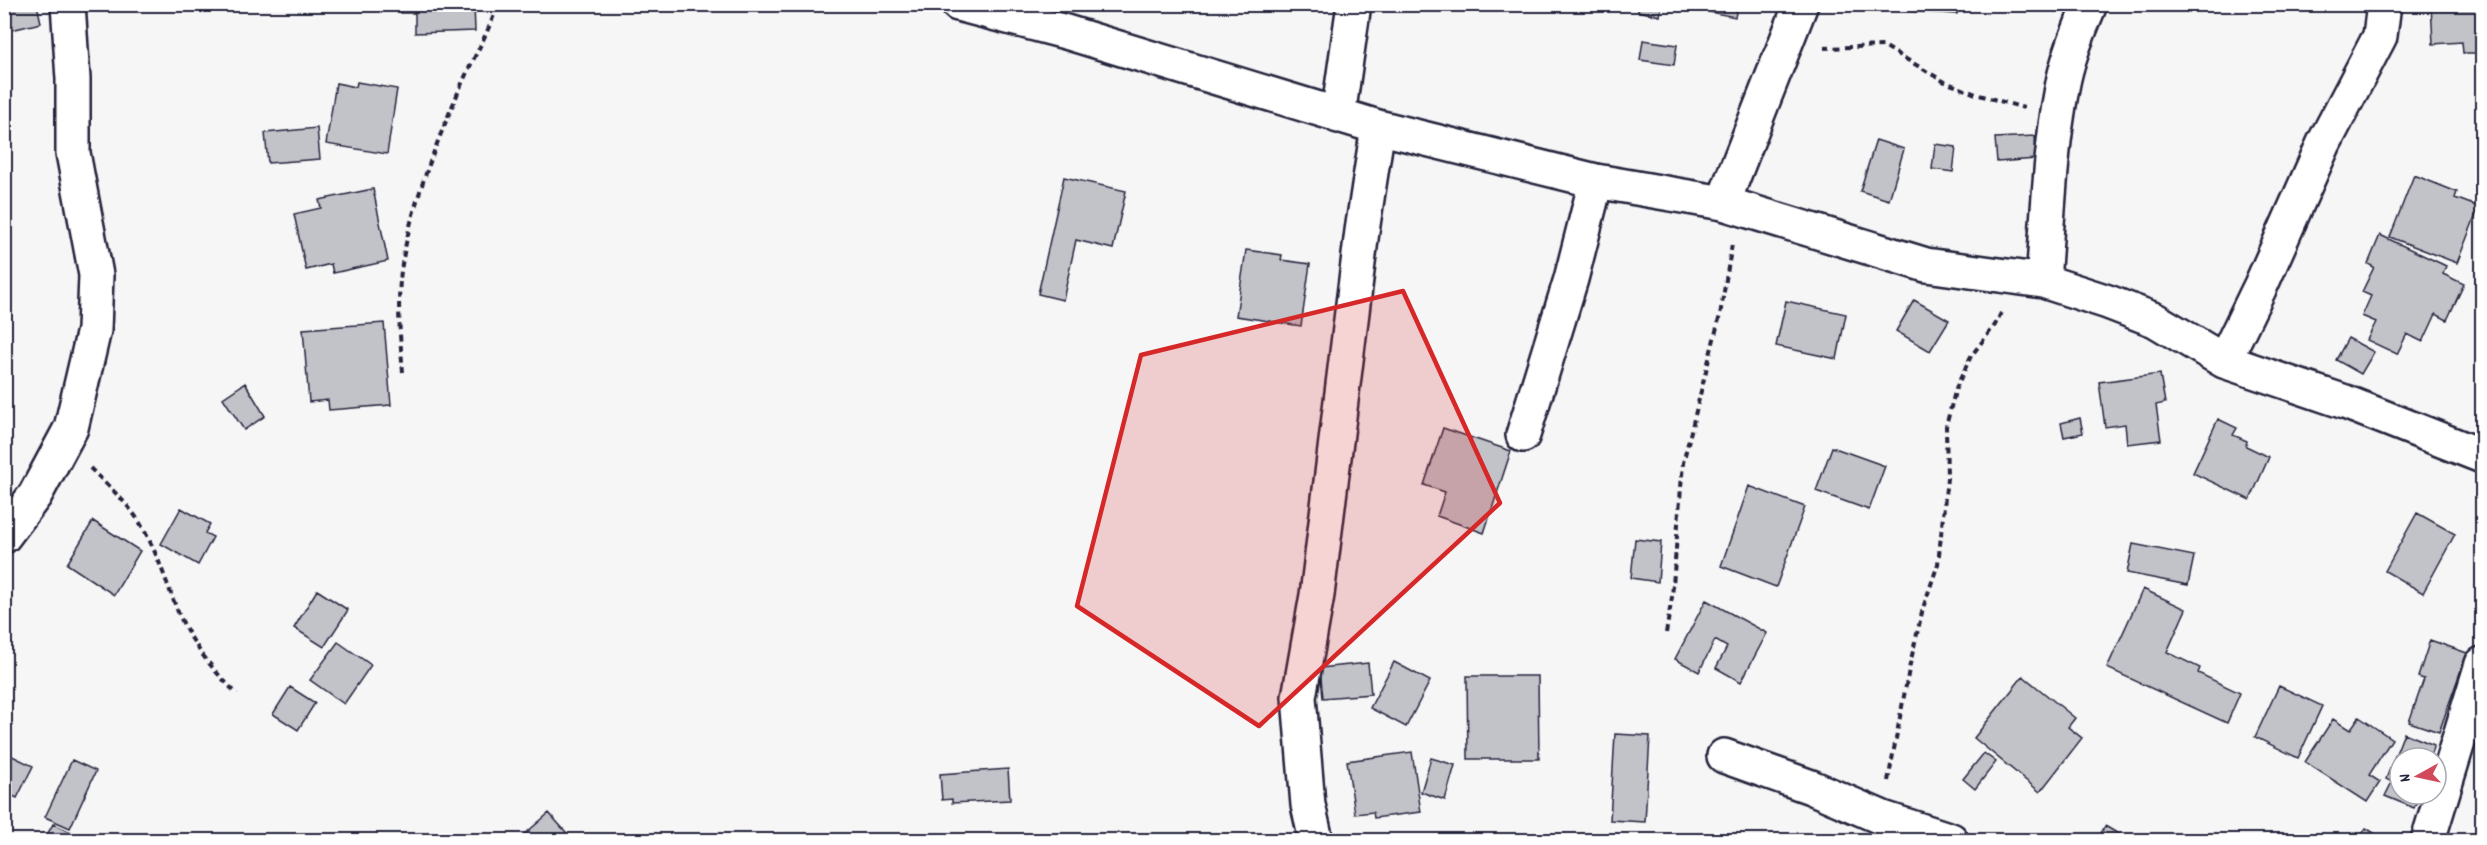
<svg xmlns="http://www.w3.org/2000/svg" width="2487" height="845" viewBox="0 0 2487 845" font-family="Dekko,sans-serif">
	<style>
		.building { fill: #c2c2c9; stroke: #22223b; stroke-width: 1.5 }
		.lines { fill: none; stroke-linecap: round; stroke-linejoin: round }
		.minor-casing { stroke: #22223b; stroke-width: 38 }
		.path { stroke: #22223b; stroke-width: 4; stroke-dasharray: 6 4.5; stroke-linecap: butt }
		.minor { stroke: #fff; stroke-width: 33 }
		.marked { fill: #d62828; fill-opacity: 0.2; stroke: #d62828; stroke-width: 4.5; stroke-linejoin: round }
	</style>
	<rect width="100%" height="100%" fill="#f6f6f7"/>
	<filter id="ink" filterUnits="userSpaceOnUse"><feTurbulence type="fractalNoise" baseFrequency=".0167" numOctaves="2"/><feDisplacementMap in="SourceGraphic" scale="12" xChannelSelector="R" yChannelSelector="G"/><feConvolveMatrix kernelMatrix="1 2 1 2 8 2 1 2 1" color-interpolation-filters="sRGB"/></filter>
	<g filter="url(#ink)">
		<path class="building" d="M31,4H37L41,23L11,30L6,11Z
			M400,4H474L475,31L415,33V13H401Z
			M1639,4H1662L1660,16L1638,11Z
			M1710,4H1738L1735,17L1709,12Z
			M1905,4H1957V14L1905,11Z
			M2431,4H2482V61H2478L2477,53H2463L2462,42L2433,44Z
			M1643,40L1677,45L1674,65L1640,60Z
			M357,82L397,89L387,154L326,144L336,83L356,87Z
			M317,128L320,159L268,163L265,133Z
			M2035,136L2036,159L1997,162L1995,138Z
			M1876,140L1904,149L1889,200L1860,191Z
			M1935,144L1956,147L1953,172L1932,169Z
			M2414,175L2457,192L2455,198L2479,207L2457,263L2390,237Z
			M1064,177L1126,191L1113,249L1076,240L1063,300L1038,294Z
			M373,189L388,261L333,273L331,264L306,270L294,214L321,208L319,200Z
			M2380,235L2446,266L2443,274L2464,284L2447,320L2436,314L2423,342L2407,334L2397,354L2367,340L2376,322L2362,316L2371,296L2362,292L2374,267L2368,264Z
			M1246,250L1282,255L1281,260L1310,264L1301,326L1236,316Z
			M1914,300L1949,320L1930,351L1896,331Z
			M1786,301L1846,314L1837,359L1776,346Z
			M384,323L391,405L329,410L328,400L309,402L303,329Z
			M2348,338L2374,352L2361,374L2336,360Z
			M2160,374L2165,403L2156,405L2161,440L2127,444L2125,424L2105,427L2099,382Z
			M245,383L265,416L244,430L223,398Z
			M2080,418L2083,433L2064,437L2061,423Z
			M2218,419L2237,428L2233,435L2247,441L2246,446L2269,457L2250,500L2193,473Z
			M1443,428L1511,451L1484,533L1437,516L1445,492L1424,485Z
			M1832,447L1885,466L1869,510L1816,491Z
			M1749,486L1805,507L1776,587L1721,566Z
			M181,508L210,524L205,533L213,537L198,565L161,544Z
			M2417,513L2455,534L2423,593L2385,571Z
			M93,521L140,551L114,595L67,564Z
			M1635,539L1661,542L1658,582L1631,578Z
			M2133,544L2194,556L2188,585L2127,573Z
			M2143,589L2186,609L2167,652L2200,668L2198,673L2240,693L2227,723L2107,668Z
			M317,590L348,610L324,647L294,628Z
			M1706,600L1767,633L1741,682L1716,668L1727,647L1715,640L1699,672L1675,659Z
			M2430,640L2467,653L2439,732L2409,722L2424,679L2418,677Z
			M338,642L371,665L344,704L310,680Z
			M1394,662L1430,681L1406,727L1370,708Z
			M1368,663L1371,694L1323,698L1320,668Z
			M1467,676H1538L1539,759H1468Z
			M2023,676L2075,718L2068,727L2082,738L2040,792L1974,738Z
			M2279,686L2322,706L2298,758L2255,737Z
			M290,687L315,703L298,730L273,714Z
			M2359,717L2392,739L2369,775L2380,782L2367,802L2305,762L2333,719L2350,730Z
			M2404,733L2434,745L2429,758H2400V794H2420L2414,808L2385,796L2392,782L2386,779Z
			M1615,734L1650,736L1645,822L1610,820Z
			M4,752L33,766L17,798L4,792Z
			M1412,752L1421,812L1374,818L1373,812L1355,814L1347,761Z
			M1984,753L1996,762L1975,789L1963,779Z
			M1431,758L1455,765L1445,800L1421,792Z
			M72,760L96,771L70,828L45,817Z
			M1008,769L1010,800L952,803V799L942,800L940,774Z
			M549,813L573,840H518Z
			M53,824L88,840H58L47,835Z
			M2105,826L2129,840H2097Z
			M2366,828L2385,840H2358Z"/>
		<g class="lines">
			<defs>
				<path id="minor" d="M958,4L1066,32L1378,127L1596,181L1723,203L1926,265L2043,281L2108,302L2155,320L2224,361L2345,402L2482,456
					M1338,116L1354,4
					M1723,203L1801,4
					M2043,281C2048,217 2050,151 2062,88C2067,59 2079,31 2090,4
					M2224,361L2261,285L2324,143L2380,36L2384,4
					M1523,435L1571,279L1596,181
					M4,536L35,495L71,428L94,330L96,275L73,153V79L68,4
					M1724,756L1811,787L1883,818L1951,840
					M1316,840L1308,805L1299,697L1317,595L1362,231L1378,127
					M2428,840L2482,664"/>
			</defs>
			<use href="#minor" class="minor-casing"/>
			<path class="path" d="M1824,48L1884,46L1945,82L1976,94L2024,108
				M403,372C400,339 397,304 401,271C410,208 435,146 460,88C472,60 488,34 498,4
				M90,468C107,485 127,502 140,523C157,551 166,582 178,612C192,645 213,670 237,694
				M1666,633L1672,597L1683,463L1720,315L1732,244
				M1888,781L1910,664L1923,608L1938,564L1947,478L1946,426L1956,388L1971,356L1995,325L2002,311"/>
			<use href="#minor" class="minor"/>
		</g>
	</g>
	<path class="marked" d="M1403,291L1500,503L1259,726L1077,606L1141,355Z"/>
	<rect width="2487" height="845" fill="none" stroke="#fff" stroke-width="24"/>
	<rect x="12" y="12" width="2463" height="821" fill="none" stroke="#22223b" stroke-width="2" filter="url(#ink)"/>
	<g transform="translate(2418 776) rotate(262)"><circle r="28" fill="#ffffff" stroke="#a7a7b1" stroke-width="1.5"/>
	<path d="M0-4.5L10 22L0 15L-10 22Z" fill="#d1495b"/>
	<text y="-9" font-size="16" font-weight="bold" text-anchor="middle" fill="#22223b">N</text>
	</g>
</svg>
